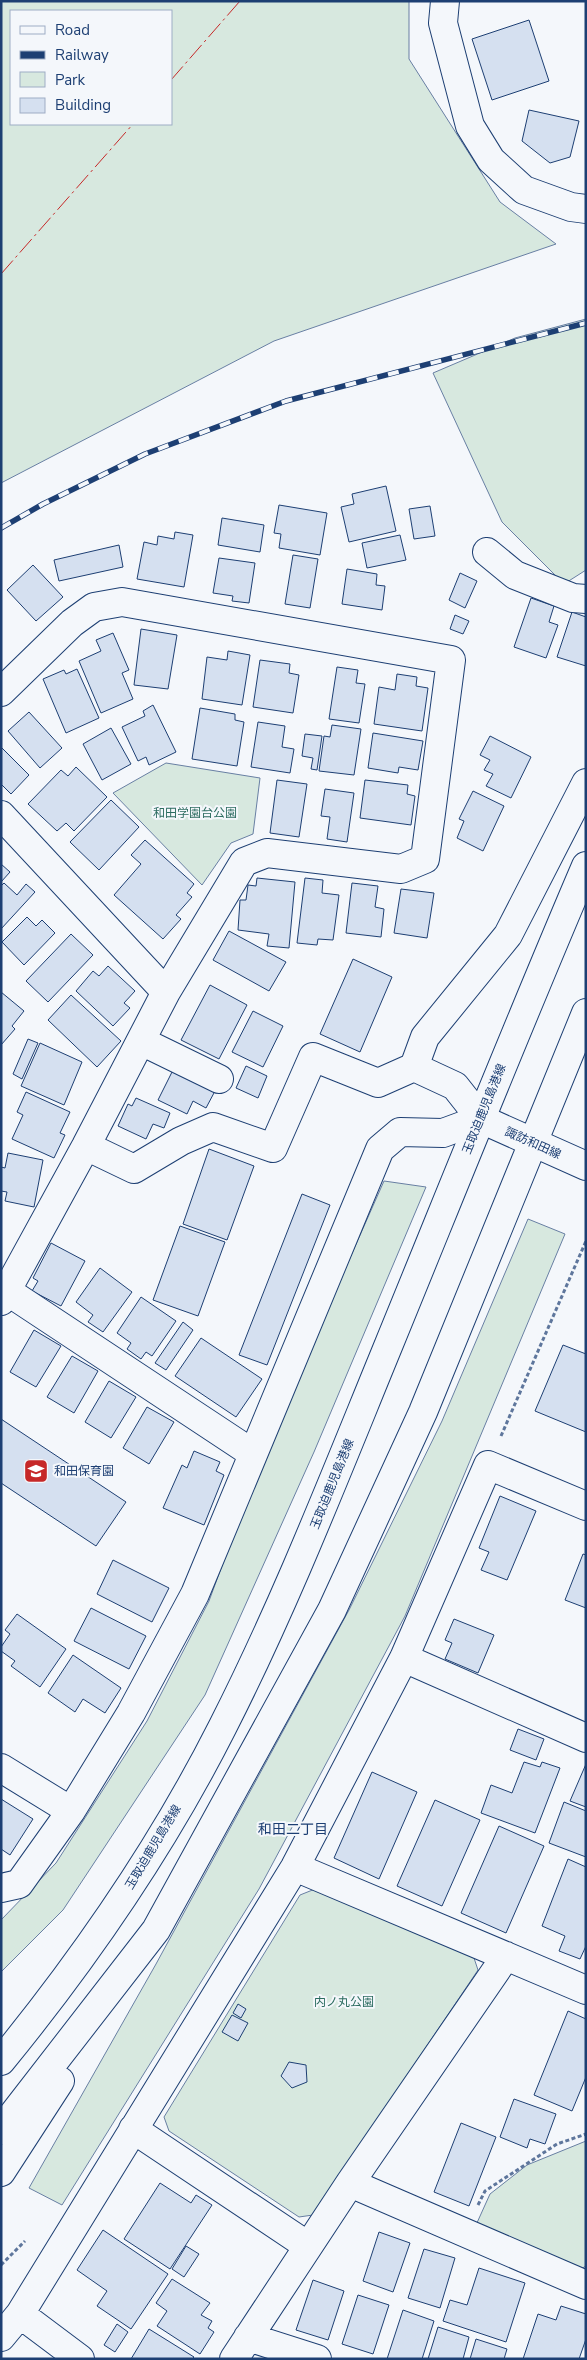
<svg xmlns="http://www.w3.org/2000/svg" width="587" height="2360" viewBox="0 0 587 2360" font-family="'Nunito Sans','Noto Sans JP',sans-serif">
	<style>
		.green { fill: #d7e8df; stroke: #687fa3; fill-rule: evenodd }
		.building { fill: #d5e0f0; stroke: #1d3f73 }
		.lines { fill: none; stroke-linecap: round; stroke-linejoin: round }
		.minor-casing { stroke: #1d3f73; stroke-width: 30 }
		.tertiary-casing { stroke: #1d3f73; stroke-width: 30 }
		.secondary-casing { stroke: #1d3f73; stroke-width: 30 }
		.path { stroke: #5e769c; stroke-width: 3; stroke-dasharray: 4 2.5; stroke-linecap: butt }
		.minor { stroke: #f4f7fb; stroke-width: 28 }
		.tertiary { stroke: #f4f7fb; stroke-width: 28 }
		.secondary { stroke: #f4f7fb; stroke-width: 28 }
		.rail-casing { stroke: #1d3f73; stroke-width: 5.5 }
		.rail { stroke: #f4f7fb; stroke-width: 4; stroke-dasharray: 11; stroke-linecap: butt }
		.power { stroke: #c62828; stroke-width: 1; stroke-dasharray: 18 4 2.5 4; stroke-linecap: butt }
		.labels { text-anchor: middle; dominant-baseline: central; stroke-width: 4; stroke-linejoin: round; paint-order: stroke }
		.park-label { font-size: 12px; fill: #2c6c60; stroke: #f4f7fb }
		.street-label { font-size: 12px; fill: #1d3f73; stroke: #f4f7fb }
		.poi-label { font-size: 12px; fill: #1d3f73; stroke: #f4f7fb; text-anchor: start }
		.neighbourhood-label { font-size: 14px; fill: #1d3f73; stroke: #f4f7fb }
	</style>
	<rect width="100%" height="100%" fill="#f4f7fb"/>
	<path class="green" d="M1,1H409V59L500,202L556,244L274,341L1,483ZM11,11H171V124H11Z
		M586,319V570L564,584L502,522L433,373L515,338Z
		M166,763L260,778L253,834L231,843L202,885L113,793Z
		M384,1181L426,1187L314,1452L205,1695L63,1910L1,1972V1920L56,1863L147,1721L209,1601L263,1454Z
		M528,1219L565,1234L405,1616L259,1889L62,2205L29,2188L156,1964L349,1610L442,1421Z
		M315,1889L473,1955L478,1970L313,2215L299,2217L169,2131L164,2117L300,1895Z
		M586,2141V2266L579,2270L476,2225L490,2194L527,2165Z"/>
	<path class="building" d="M529,20L549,81L492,100L472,39Z
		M529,110L579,121L570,157L550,163L522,141Z
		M386,486L396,531L349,542L341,507L354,504L352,494Z
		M279,505L327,513L320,555L279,548L281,534L274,533Z
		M430,506L435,536L414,539L409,509Z
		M222,518L264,525L260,552L218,545Z
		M175,532L193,535L184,587L137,579L144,542L157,545L158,536L174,539Z
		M400,535L406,560L367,568L362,543Z
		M119,545L123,567L59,581L54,560Z
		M293,555L318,559L310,608L285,604Z
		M219,558L255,563L249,603L232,601L233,596L213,593Z
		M33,565L63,597L36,621L7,590Z
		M347,569L377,574L376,585L385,586L382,610L342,604Z
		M460,573L477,581L465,608L449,600Z
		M531,598L554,606L549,622L558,625L546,658L514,647Z
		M572,612L586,617V666L557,657Z
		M455,615L469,621L463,634L450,629Z
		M141,629L177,635L168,689L134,685Z
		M113,633L129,670L122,673L133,699L101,713L79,661L101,651L96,640Z
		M228,651L250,655L242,705L202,699L207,657L227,660Z
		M260,660L290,664L289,673L299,675L293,713L253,707Z
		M337,667L358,670L356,683L365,684L359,723L329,719Z
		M77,669L99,718L66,733L43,679L64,670L66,674Z
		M397,674L417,677L416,686L428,688L422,731L374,724L379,687L395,690Z
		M153,705L176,752L149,765L146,757L138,761L122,727L145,716L143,711Z
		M200,708L235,714V720L244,722L237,766L192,759Z
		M29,712L62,748L40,768L8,731Z
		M258,722L285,726L282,747L294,749L290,773L251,767Z
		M332,725L361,729L354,775L319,771L324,736L330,737Z
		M111,728L131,764L102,780L83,744Z
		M373,733L423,741L418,770L399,767L398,773L368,768Z
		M305,734L322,736L317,770L311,769L313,758L302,756Z
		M490,736L531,757L511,798L486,786L493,774L484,770L490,760L480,755Z
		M1,747L29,775L11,794L1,784Z
		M76,767L107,797L74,831L66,823L57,831L28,804L61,770L68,776Z
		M277,780L307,784L299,837L270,833Z
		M365,780L408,785L407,794L415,796L411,825L360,818Z
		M325,789L354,793L347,842L327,839L330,817L321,816Z
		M473,791L504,806L483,851L457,838L464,821L459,819Z
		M111,800L139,827L99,870L70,842Z
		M145,840L194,884L187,893L192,897L176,915L181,919L163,939L114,895L141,864L131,855Z
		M1,864L10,872L1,882Z
		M257,878L295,882L289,948L267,946L269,934L238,930L240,900H246L248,885L256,886Z
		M305,878L323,880L322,893L339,895L333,940L318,939L317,945L297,943Z
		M4,883L17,895L26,884L35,892L1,929V886Z
		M352,883L378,886L375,907L384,909L381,937L346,933Z
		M401,889L434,893L427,938L394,933Z
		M27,917L36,926L42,920L55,933L24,965L2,942Z
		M229,931L286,962L269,991L213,960Z
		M71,934L93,955L48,1002L26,981Z
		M353,959L392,977L360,1052L320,1034Z
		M108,966L135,991L124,1003L130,1008L113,1026L76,991L93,971L99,976Z
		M210,985L247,1005L219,1059L181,1040Z
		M1,992L24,1011L12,1026L15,1029L1,1045Z
		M71,995L121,1041L97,1067L48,1020Z
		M253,1011L283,1026L263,1067L232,1052Z
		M28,1039L38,1043L22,1079L13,1074Z
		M40,1043L82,1062L64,1105L21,1086Z
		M246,1066L267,1076L258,1098L236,1088Z
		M173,1070L215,1091L206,1108L193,1101L187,1114L158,1100Z
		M26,1092L70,1112L60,1133L65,1135L54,1158L12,1139L23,1115L17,1112Z
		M136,1098L170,1113L164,1128L153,1124L146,1139L118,1126L128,1104L132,1106Z
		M209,1149L254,1166L227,1240L183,1224Z
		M8,1153L43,1160L34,1207L5,1201L7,1192L1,1191V1167L5,1168Z
		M302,1194L330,1205L267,1365L239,1355Z
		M180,1226L225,1242L198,1316L153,1300Z
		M51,1243L85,1261L61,1306L32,1291L38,1281L33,1278Z
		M100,1268L132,1292L103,1332L88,1322L93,1315L76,1302Z
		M141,1297L176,1321L152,1356L146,1352L141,1359L127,1349L131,1343L117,1333Z
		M183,1322L193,1330L166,1370L155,1363Z
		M34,1330L61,1346L36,1387L10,1372Z
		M201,1338L262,1379L236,1417L175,1376Z
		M563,1345L586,1354V1432L535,1411Z
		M72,1356L98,1371L74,1413L47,1397Z
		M109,1381L136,1397L111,1438L85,1422Z
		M147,1407L174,1422L149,1464L123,1448Z
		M1,1419L126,1502L96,1546L1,1483Z
		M194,1451L220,1462L216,1471L224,1475L204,1525L163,1508L182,1465L187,1468Z
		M500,1496L536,1511L507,1580L481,1570L489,1552L479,1548Z
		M583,1554L586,1555V1608L565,1600Z
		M113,1560L169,1588L152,1622L97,1594Z
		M91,1608L146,1636L129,1669L74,1641Z
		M17,1614L66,1649L40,1687L11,1666L15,1661L1,1651V1647L10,1634L5,1630Z
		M454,1619L494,1635L478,1673L445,1659L452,1643L445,1640Z
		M73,1655L121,1688L105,1713L83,1699L75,1712L48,1693Z
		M518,1729L544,1739L536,1760L510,1750Z
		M524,1762L540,1767L542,1762L560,1768L535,1833L481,1813L491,1785L512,1793Z
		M586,1764V1807L570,1801Z
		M372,1772L417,1792L379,1879L334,1858Z
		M1,1799L33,1819L10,1855L1,1849Z
		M435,1800L480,1820L442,1906L397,1886Z
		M564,1802L586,1811V1857L549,1843Z
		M499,1826L544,1846L506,1933L461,1913Z
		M568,1859L586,1867V1946L580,1959L559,1951L565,1936L542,1926Z
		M238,2004L246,2009L241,2018L233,2013Z
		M568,2011L586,2019V2077L572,2111L534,2095Z
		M232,2015L248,2023L238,2041L222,2032Z
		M289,2062L306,2065L307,2082L292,2088L281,2076Z
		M514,2099L556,2114L545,2144L530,2139L527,2148L500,2137Z
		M461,2123L496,2137L469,2206L434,2192Z
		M160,2183L191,2203L196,2195L212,2205L170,2269L124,2239Z
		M103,2230L168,2274L131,2329L97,2306L107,2291L77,2270Z
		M379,2232L410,2243L393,2292L363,2281Z
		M186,2246L199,2254L184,2277L172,2269Z
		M424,2249L455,2258L440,2308L408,2298Z
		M479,2268L525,2283L506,2342L443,2321L450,2300L467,2305Z
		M172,2279L210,2303L201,2315L212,2321L208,2328L214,2332L200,2354L157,2326L167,2311L156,2303Z
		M313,2280L344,2291L328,2340L296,2330Z
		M358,2295L389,2305L373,2354L342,2344Z
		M561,2306L586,2314V2339L579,2359H523L538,2314L556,2320Z
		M403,2310L434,2321L422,2359H387Z
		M117,2324L128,2332L115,2352L104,2345Z
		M438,2327L469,2337L463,2359H428Z
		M149,2329L194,2357L192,2359H131Z
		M476,2339L507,2349L504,2359H470Z"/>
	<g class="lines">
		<defs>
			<path id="minor" d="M445,1L443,23L470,126L491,160L524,190L571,207L586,209
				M487,552L515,575L573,598L586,599
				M1,692L72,623L94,607L122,602L451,660L425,859L401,869L267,853L244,862L166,992L86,1146L1,1301
				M1,815L166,992
				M141,1041L219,1079
				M414,1067L425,1037L508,935L586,783
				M7,1291L252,1453
				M404,1658L586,1738
				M1,1768L71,1811
				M295,1867L586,1990
				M1,1888L19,1884L71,1811L131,1713L195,1594L380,1149L400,1132L443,1133L481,1119L455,1086L414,1067L378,1083L313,1057L273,1148L213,1127L181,1141L134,1169L86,1146
				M133,2129L308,2246
				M350,2183L586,2285
				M20,2314L80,2359
				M1,2337L20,2314L295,1867L404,1658L488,1465L586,1506
				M248,2337L317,2359
				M234,2359L350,2183L506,1956"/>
			<path id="tertiary" d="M481,1119L586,1166"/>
			<path id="secondary" d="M1,2061C86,1957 163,1845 223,1726C286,1602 336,1473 389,1344C454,1185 518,1025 586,866
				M1,2130L156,1930L332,1610L423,1412L586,1013
				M1,2172L60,2081"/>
		</defs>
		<use href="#minor" class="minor-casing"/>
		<use href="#tertiary" class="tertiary-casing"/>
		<use href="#secondary" class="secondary-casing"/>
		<path class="path" d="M501,1436L586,1241
			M478,2205L485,2191L557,2144L586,2134
			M1,2265L25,2241"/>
		<use href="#minor" class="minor"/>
		<use href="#tertiary" class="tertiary"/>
		<use href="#secondary" class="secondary"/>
		<defs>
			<path id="rail" d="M1,528L43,504L145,454L286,401L586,323"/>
		</defs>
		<use href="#rail" class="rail-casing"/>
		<use href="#rail" class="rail"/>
		<path class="power" d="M171,80L240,1
			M1,274L133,124"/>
	</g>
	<defs>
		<symbol id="school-square" viewBox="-11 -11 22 22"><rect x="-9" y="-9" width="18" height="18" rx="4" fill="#c62828" stroke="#f4f7fb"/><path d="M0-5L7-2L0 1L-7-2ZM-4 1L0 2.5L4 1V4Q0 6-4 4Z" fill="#fff"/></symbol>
	</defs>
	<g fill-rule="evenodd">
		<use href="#school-square" x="22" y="1457" width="28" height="28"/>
	</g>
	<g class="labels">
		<g class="park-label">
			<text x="195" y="813">和田学園台公園</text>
			<text x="344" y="2002">内ノ丸公園</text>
		</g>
		<g class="street-label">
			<text transform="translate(484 1109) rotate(-68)">玉取迫鹿児島港線</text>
			<text transform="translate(533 1143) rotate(24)">諏訪和田線</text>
			<text transform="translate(332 1484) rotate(-68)">玉取迫鹿児島港線</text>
			<text transform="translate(153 1847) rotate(-59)">玉取迫鹿児島港線</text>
		</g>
		<g class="poi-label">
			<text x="54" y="1471">和田保育園</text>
		</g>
		<g class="neighbourhood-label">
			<text x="293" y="1829">和田二丁目</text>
		</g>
	</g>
	<rect width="587" height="2360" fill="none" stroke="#1d3f73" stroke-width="5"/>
	<rect x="10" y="10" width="162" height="115" fill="#f4f7fb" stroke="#9eadc5"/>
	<rect x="20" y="26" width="25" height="8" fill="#f4f7fb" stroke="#9eadc5"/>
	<text x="55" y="35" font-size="15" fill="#1d3f73">Road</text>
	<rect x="20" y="51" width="25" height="8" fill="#1d3f73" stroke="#9eadc5"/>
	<text x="55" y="60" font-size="15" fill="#1d3f73">Railway</text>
	<rect x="20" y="72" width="25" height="15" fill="#d7e8df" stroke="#9eadc5"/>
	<text x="55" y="85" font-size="15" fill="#1d3f73">Park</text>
	<rect x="20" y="98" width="25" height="15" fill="#d5e0f0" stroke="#9eadc5"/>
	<text x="55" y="110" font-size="15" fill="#1d3f73">Building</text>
</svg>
